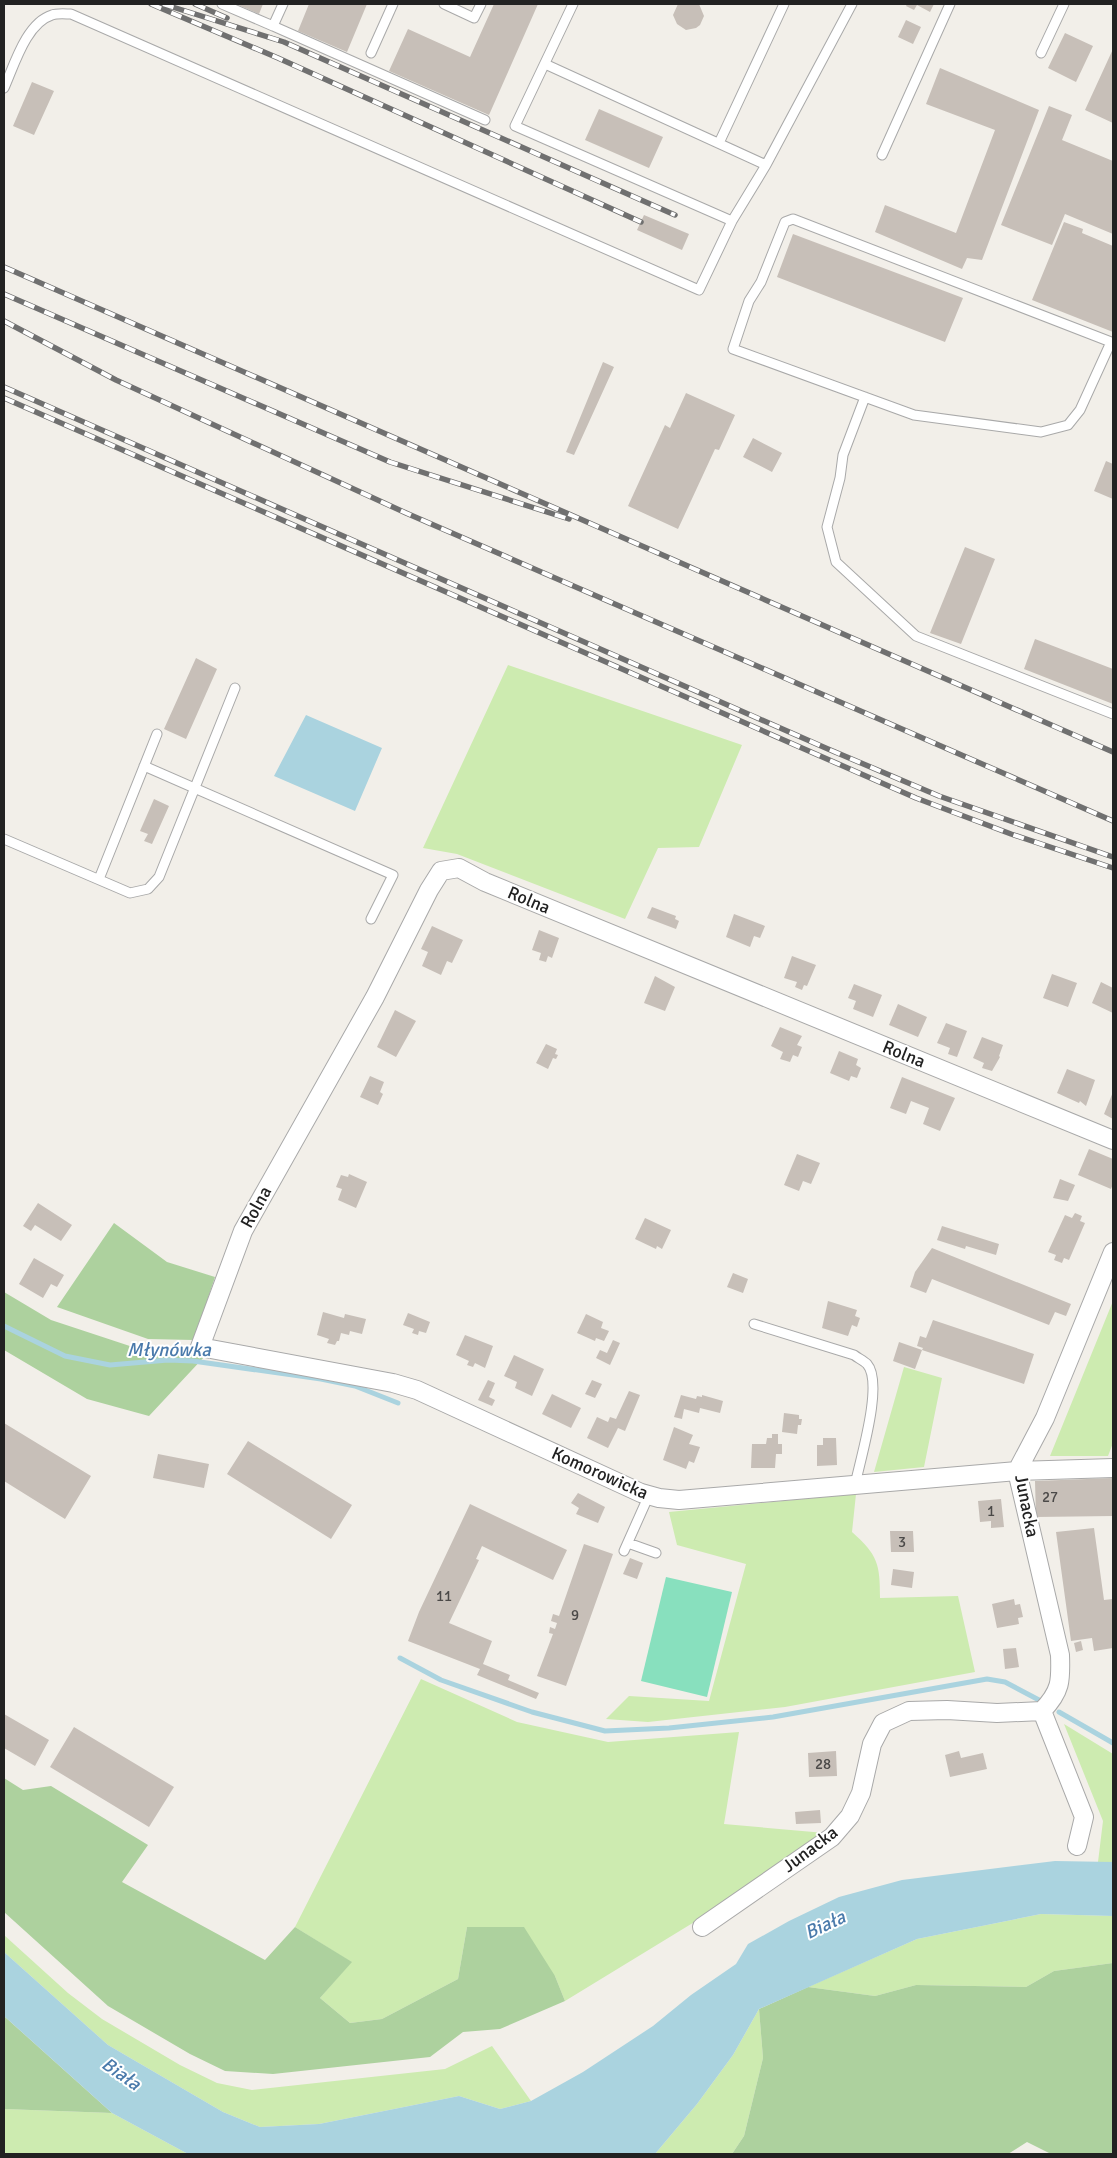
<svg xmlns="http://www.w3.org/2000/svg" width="1117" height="2158" viewBox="0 0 1117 2158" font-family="Signika,sans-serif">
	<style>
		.grass { fill: #cdebb0 }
		.forest { fill: #add19e }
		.pitch { fill: #88e0be }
		.water { fill: #aad3df }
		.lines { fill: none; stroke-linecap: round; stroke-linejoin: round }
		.stream { stroke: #aad3df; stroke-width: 5 }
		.building { fill: #c7bfb8 }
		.service-casing { stroke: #a9a9a9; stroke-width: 11 }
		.minor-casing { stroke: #a9a9a9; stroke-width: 20 }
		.service { stroke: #fff; stroke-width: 9 }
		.minor { stroke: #fff; stroke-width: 18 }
		.rail-casing { stroke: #707070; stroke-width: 5.5 }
		.rail { stroke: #fff; stroke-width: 4; stroke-dasharray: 11; stroke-linecap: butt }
		.labels { text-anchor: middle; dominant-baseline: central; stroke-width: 4; stroke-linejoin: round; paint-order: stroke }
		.number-label { font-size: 15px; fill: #4b4948 }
		.street-label { font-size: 18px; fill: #222; stroke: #fff }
		.water-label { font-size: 19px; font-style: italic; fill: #4a7aab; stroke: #fff }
	</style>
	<rect width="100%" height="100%" fill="#f2efe9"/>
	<path class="grass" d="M508,665L742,745L699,847L658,848L625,919L457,854L423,848Z
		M1113,1301V1443L1108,1456H1050Z
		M904,1367L942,1378L924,1467L874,1472Z
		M856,1494L852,1532C878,1555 880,1564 880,1598L958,1596L975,1672L785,1707L648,1722L606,1719L629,1696L709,1701L746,1564L677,1545L669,1512Z
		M421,1679L517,1722L608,1742L739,1732L724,1824L825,1833L696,1921L565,2001L555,1976L467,1927L458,1979L382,2019L350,2023L320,1998L351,1962L295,1927Z
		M1064,1724L1113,1754V1862H1098L1103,1821Z
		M1041,1914L1113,1916V1963L1054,1971L1026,1987L916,1985L875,1996L808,1987L917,1939Z
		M4,1935L68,1993L102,2019L180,2065L217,2083L252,2090L445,2069L492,2046L531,2101L500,2109L459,2096L319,2124L260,2127L223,2112L108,2045L4,1952Z
		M759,2009L763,2058L744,2136L732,2154H655L697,2104L733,2055Z
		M4,2109L112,2113L188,2154H4Z"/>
	<path class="forest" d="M114,1223L167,1262L215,1277L194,1340L148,1339L57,1307Z
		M4,1292L51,1320L148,1352L205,1356L149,1416L87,1399L4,1350Z
		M4,1778L23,1790L51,1786L148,1845L122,1882L265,1960L295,1927L352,1962L320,1998L350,2023L382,2019L458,1979L467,1927H524L555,1976L565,2001L500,2029L463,2032L430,2057L273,2074L225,2071L190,2054L108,2006L4,1912Z
		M1113,1963V2154H1051L1027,2142L1008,2154H732L744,2136L763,2058L759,2009L808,1987L875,1996L916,1985L1026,1987L1054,1971Z
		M4,2016L112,2113L4,2109Z"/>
	<path class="pitch" d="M666,1577L732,1592L707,1697L641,1681Z"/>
	<path class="water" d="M306,715L382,748L355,811L274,776Z
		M1055,1861L1113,1862V1916L1041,1914L917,1939L759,2009L733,2055L697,2104L655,2154H188L112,2113L4,2016V1952L108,2045L223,2112L260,2127L319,2124L459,2096L500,2109L531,2101L583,2072L653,2026L691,1995L736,1964L748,1944L789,1921L839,1897L902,1880Z"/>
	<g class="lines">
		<path class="stream" d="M4,1326L65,1356L110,1365L168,1360L193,1361L321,1379L355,1386L398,1403
			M400,1658L441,1680L532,1712L605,1731L669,1728L773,1717L987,1679L1005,1682L1039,1700
			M1059,1712L1113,1743"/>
	</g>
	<path class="building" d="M236,4H263L259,14Z
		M309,4H367L347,52L298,31Z
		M494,4H538L489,115L389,71L408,29L470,57Z
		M678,4H699L704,16L700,25L696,28L686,30L677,24L673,15Z
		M907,4H934L930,12L917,5L914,10L906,6Z
		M906,20L921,27L913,44L898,37Z
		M1065,33L1093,46L1076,82L1048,68Z
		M1113,49V123L1085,110Z
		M940,68L1039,110L982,260L967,258L962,269L875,232L885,205L956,233L995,130L926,104Z
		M32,82L54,91L34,135L13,126Z
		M1049,106L1072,115L1062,140L1113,161V234L1065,214L1052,245L1001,225Z
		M599,109L663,137L649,168L585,140Z
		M644,215L689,234L682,250L637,230Z
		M1064,222L1083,229L1082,233L1113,246V332L1032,300Z
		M793,234L963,298L945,342L777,277Z
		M603,362L614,367L574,455L566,452Z
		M686,393L735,415L719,450L715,449L678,529L628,506L665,425L670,428Z
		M753,438L782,453L772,472L743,457Z
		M1106,461L1113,464V499L1094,491Z
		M965,547L995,559L961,644L930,633Z
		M1035,639L1113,669V704L1024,669Z
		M196,658L217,669L186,739L164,729Z
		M154,799L169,806L152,844L144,841L148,834L140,831Z
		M652,907L676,916L675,919L679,921L676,929L647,918Z
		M734,914L765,926L760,938L754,936L750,947L726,937Z
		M432,926L463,940L452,963L447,961L441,975L422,966L428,952L421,949Z
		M539,930L559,938L552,958L548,956L546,962L539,960L541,953L532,950Z
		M792,956L816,965L807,986L804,985L802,990L795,987L797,982L784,978Z
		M1052,974L1077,983L1068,1007L1043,998Z
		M655,976L675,987L665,1011L644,1003Z
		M1101,982L1113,988V1013L1092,1003Z
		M854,984L882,995L873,1017L853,1009L856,1001L848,998Z
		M898,1004L927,1017L918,1037L889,1025Z
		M395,1010L416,1021L396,1057L377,1047Z
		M946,1023L967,1031L957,1057L948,1054L950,1048L937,1043Z
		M780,1027L802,1036L797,1045L802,1047L798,1057L793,1055L790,1062L780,1059L783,1052L771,1046Z
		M982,1037L1003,1045L999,1056L1000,1057L992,1071L982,1068L984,1063L973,1058Z
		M546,1044L557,1049L555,1054L558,1055L556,1059L553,1058L548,1069L536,1063Z
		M839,1051L858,1059L856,1065L861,1068L857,1078L851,1076L849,1081L830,1073Z
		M1067,1069L1095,1080L1086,1106L1080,1101L1079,1103L1057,1093Z
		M370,1076L384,1082L380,1092L383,1094L378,1105L360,1097Z
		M902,1077L955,1098L940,1131L923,1124L929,1108L911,1101L906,1114L890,1108Z
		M1113,1092V1119L1104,1114Z
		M1089,1149L1113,1159V1184L1111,1189L1078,1175Z
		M797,1154L820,1163L811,1184L803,1181L799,1191L784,1185Z
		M349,1174L367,1182L356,1208L338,1200L342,1189L336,1187L341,1175L348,1177Z
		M1060,1179L1075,1185L1068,1201L1053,1198Z
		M38,1203L72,1225L61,1241L35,1225L31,1231L23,1226Z
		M1075,1213L1082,1216L1080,1221L1085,1223L1069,1260L1064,1258L1062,1263L1054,1260L1056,1255L1048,1252L1065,1215L1072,1218Z
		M645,1218L671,1230L662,1249L657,1246L656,1249L635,1239Z
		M942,1226L999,1244L996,1255L966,1246L965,1249L937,1240Z
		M932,1248L1071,1304L1066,1316L1055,1312L1049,1325L932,1279L926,1293L910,1287L915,1272Z
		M34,1258L64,1275L57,1287L51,1284L43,1298L19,1284Z
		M733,1273L748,1279L743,1293L727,1287Z
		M828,1301L857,1310L855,1316L860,1318L857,1327L852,1325L848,1336L822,1328Z
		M323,1312L344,1318L345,1314L366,1319L362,1334L350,1331L349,1335L341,1333L339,1341H337L335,1345L327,1343L329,1339L317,1335Z
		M408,1313L430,1322L426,1333L419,1331L418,1335L412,1333L414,1329L403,1325Z
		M586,1314L603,1322L601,1328L609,1331L604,1341L596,1338L595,1341L577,1333Z
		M933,1320L1034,1354L1024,1384L922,1350L923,1348L917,1346L920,1336L926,1338Z
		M465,1335L493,1346L485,1368L475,1363L473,1367L467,1365L469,1361L456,1355Z
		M613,1340L620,1343L610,1365L596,1358L600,1350L607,1353Z
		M899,1342L922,1350L915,1369L893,1361Z
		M514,1355L544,1369L532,1396L515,1388L517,1382L504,1376Z
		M488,1380L495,1383L489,1397L495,1400L492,1406L478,1400Z
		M592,1380L602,1384L595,1398L585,1394Z
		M629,1391L640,1395L625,1431L618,1428L608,1448L587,1438L597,1417L608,1422L610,1417L616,1419Z
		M552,1394L581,1408L571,1428L542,1414Z
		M681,1395L696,1399L697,1396L702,1397V1395L723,1401L720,1413L700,1408L699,1413L684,1409L682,1419L674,1417Z
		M784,1413L799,1415V1419H802L801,1425H798L797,1434L782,1432Z
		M4,1423L91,1476L65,1519L4,1481Z
		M674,1427L693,1435L689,1444L700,1447L694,1463L689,1461L686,1469L663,1460Z
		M772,1434H778V1444H782V1454H776L775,1468H751L752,1444H766L767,1438H772Z
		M823,1438H836L837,1465L817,1466V1445H823Z
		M248,1441L352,1505L331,1539L227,1474Z
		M158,1454L209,1464L204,1488L153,1478Z
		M1113,1478V1516L1036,1517L1035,1481Z
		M578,1493L605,1507L598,1523L576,1514L579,1508L571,1503Z
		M1001,1499L1004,1527L991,1528V1521L980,1522L978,1501Z
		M470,1504L567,1550L553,1580L482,1546L476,1559L479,1560L449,1623L492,1641L483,1664L510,1675L508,1680L539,1693L536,1699L477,1675L480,1669L408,1641L419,1612Z
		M1094,1528L1104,1600L1113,1599V1648L1094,1651L1092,1638L1071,1641L1056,1532Z
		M890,1531H913L914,1552H891Z
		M584,1544L613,1554L566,1686L537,1676L553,1634L549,1633L550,1627L555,1629L557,1623L551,1621L553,1614L559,1616Z
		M630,1558L643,1563L637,1579L623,1574Z
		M893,1569L914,1572L912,1588L891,1585Z
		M1014,1599L1015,1605L1020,1604L1023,1617L1018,1618L1019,1624L997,1628L992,1604Z
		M1081,1641L1083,1650L1076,1652L1074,1643Z
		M1016,1648L1019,1667L1005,1669L1003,1649Z
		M4,1714L49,1740L35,1766L4,1748Z
		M74,1727L174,1787L149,1827L50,1767Z
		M836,1751L837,1776L809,1777L808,1753Z
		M959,1751L961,1758L983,1753L987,1769L950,1777L945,1755Z
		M820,1810L821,1823L796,1824L795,1812Z"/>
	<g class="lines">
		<defs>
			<path id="service" d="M222,4L273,26L283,4
				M444,4L474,18L481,4
				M573,4L515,126L732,221
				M273,26L485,120
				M371,53L393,4
				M1041,53L1064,4
				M545,64L766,165
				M4,88C14,66 26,23 52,15C57,13 66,14 71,14L699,290L732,221L766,165L852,4
				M719,143L784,4
				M882,155L950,4
				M1111,342L1080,410L1068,425L1041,432L914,415L733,349L749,301L761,282L785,222L793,219L1111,342L1113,343
				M865,397L843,455L840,478L827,527L836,562L916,636L1113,714
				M144,766L393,875L371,919
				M4,839L130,893L148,889L159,877L235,688
				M99,879L157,734
				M754,1324L854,1355C858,1358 864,1361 867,1364C884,1383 860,1460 855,1485
				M628,1543L656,1553
				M624,1551L649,1495"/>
			<path id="minor" d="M1113,1140L485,882L459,868L441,871L429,890L375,997L243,1231L200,1347L393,1383L417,1390L641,1493L659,1498L679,1500L1017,1471L1113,1468
				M1077,1846L1084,1817L1042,1711C1061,1691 1061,1681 1060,1655L1017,1471L1045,1418L1113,1252
				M702,1927L832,1837L850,1816L861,1793L872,1744L883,1723L909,1711L947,1710L997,1713L1042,1711"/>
		</defs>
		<use href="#service" class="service-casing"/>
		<use href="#minor" class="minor-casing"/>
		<use href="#service" class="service"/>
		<use href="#minor" class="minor"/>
		<defs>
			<path id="rail" d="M151,4L278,58L641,222
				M163,4L284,42L675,215
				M195,4L227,18
				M4,267L1113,752
				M4,294L390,462L569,519
				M4,321L116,380L406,513L1113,821
				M4,387L828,749L939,796L1113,857
				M4,398L916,798L1011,834L1113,868"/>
		</defs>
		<use href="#rail" class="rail-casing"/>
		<use href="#rail" class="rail"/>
	</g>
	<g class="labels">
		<g class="number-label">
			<text x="1050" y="1497">27</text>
			<text x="991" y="1511">1</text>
			<text x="902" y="1542">3</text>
			<text x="444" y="1596">11</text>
			<text x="575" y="1615">9</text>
			<text x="823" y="1764">28</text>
		</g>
		<g class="street-label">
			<text transform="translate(529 900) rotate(23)">Rolna</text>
			<text transform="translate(904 1054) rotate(22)">Rolna</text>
			<text transform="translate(256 1207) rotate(-61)">Rolna</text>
			<text transform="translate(600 1473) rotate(24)">Komorowicka</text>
			<text transform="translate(1027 1506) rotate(79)">Junacka</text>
			<text transform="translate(810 1849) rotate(-37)">Junacka</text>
		</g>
		<g class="water-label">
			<text x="169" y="1350">Młynówka</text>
			<text transform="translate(825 1925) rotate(-25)">Biała</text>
			<text transform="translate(121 2074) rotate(35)">Biała</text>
		</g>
	</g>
	<rect width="1117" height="2158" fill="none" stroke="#222222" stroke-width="10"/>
</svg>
